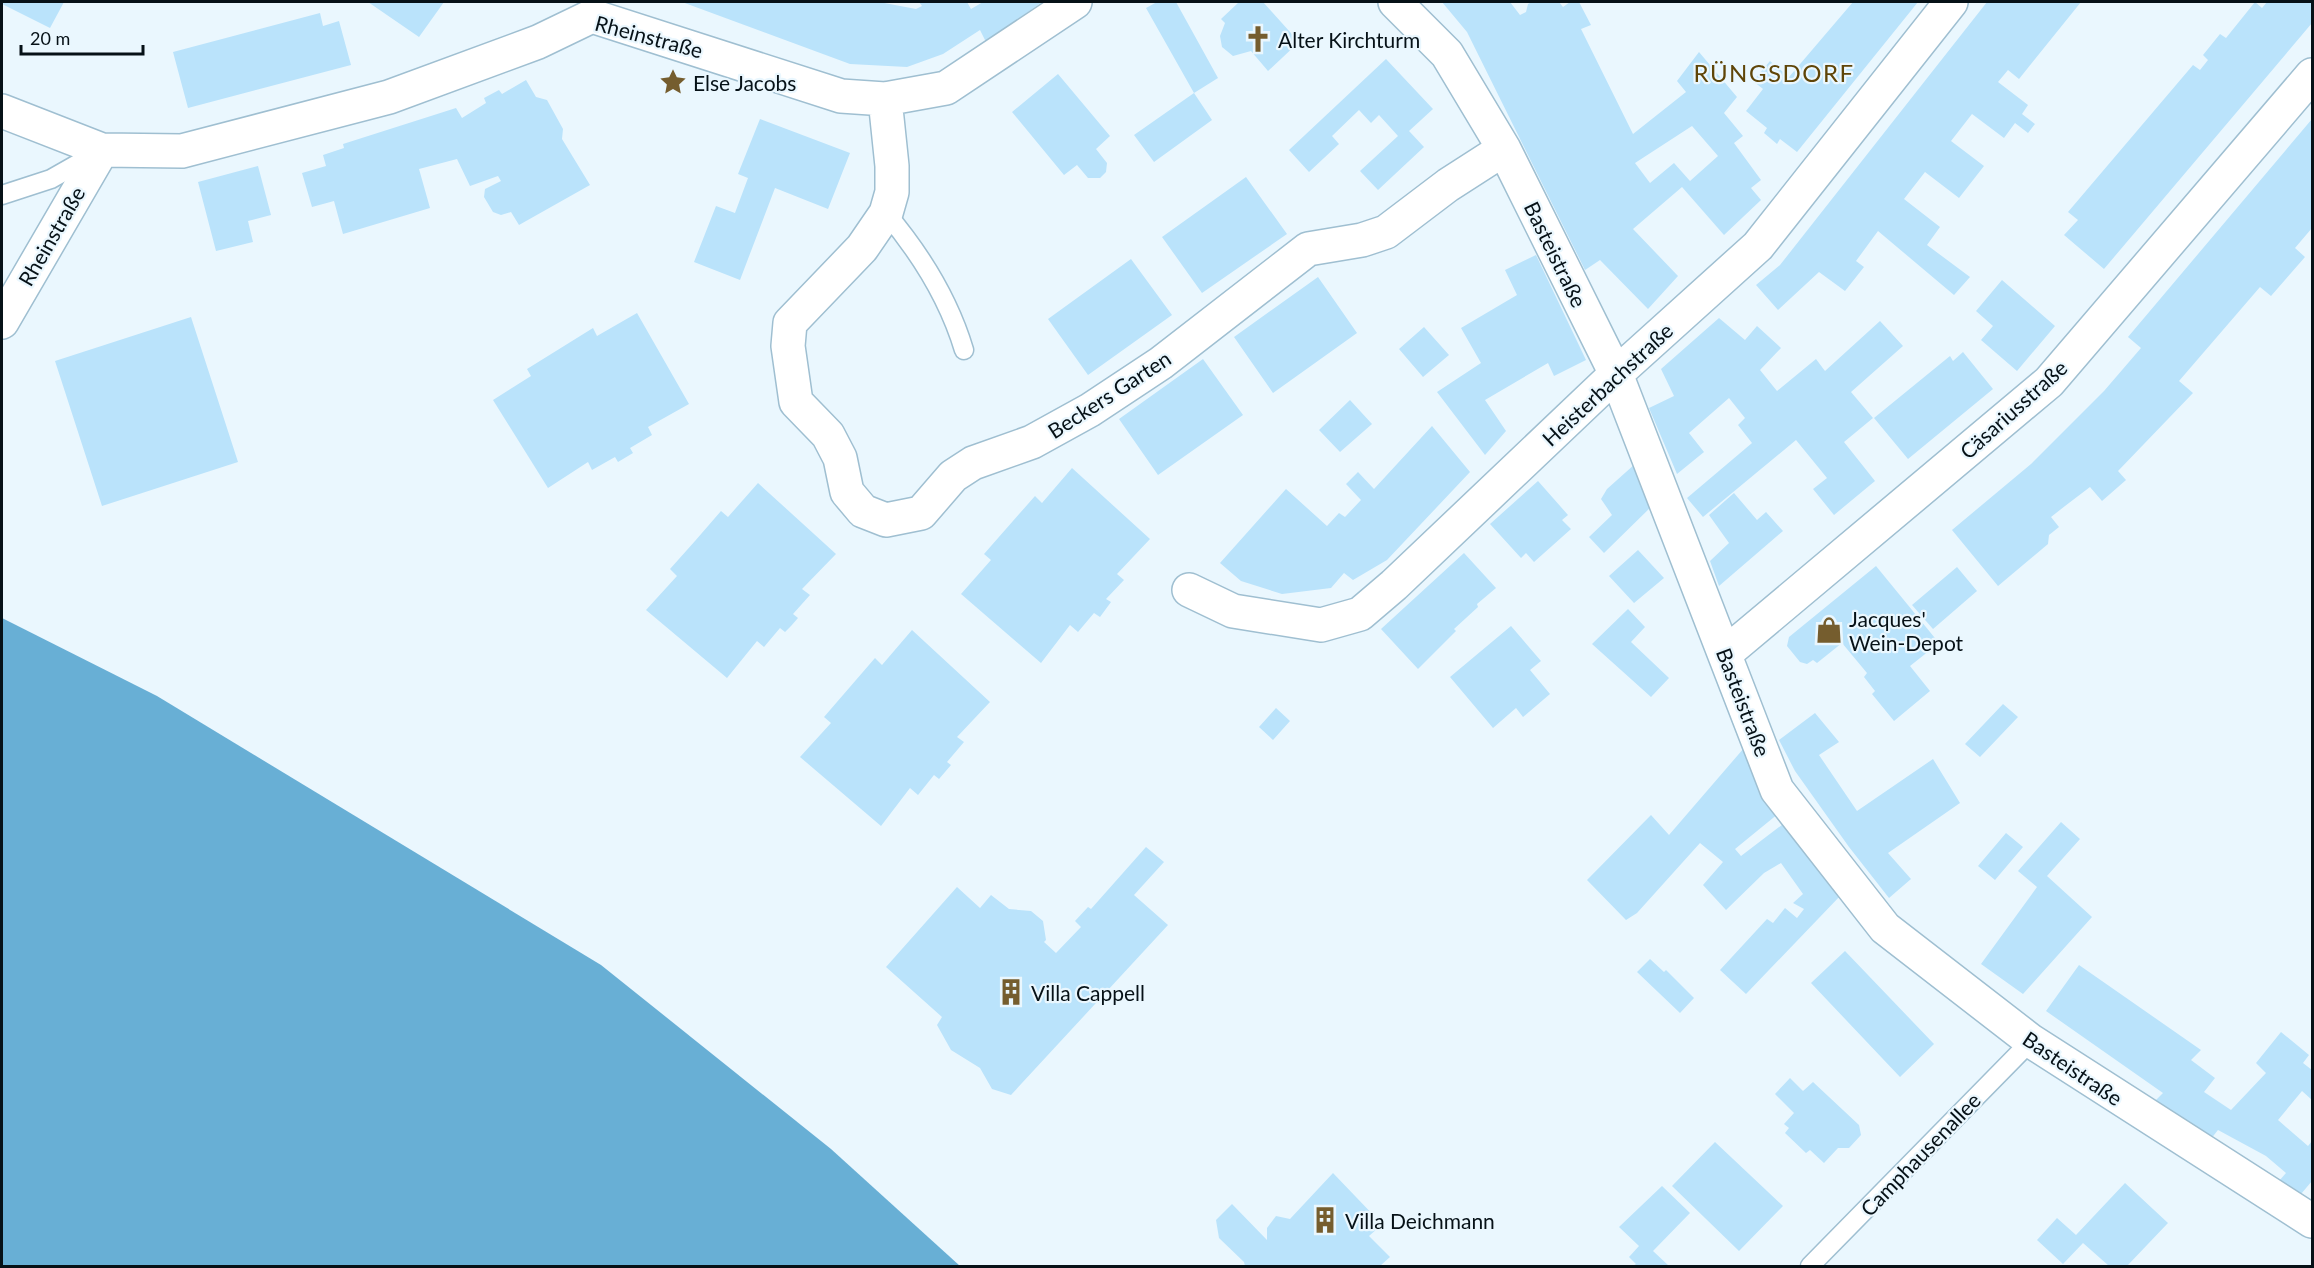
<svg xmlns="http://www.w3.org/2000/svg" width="2314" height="1268" viewBox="0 0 2314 1268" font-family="Lato,sans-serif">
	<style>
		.water { fill: #68afd5 }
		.building { fill: #bae3fb; fill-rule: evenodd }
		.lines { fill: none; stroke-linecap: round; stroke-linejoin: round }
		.service-casing { stroke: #9fbfd1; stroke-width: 21 }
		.minor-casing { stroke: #9fbfd1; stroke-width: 36 }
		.service { stroke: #fff; stroke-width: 18 }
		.minor { stroke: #fff; stroke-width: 33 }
		.labels { text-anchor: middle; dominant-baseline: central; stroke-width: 4.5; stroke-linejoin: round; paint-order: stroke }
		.street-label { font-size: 21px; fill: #061117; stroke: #eaf7fe }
		.poi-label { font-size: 21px; fill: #061117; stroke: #eaf7fe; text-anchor: start }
		.quarter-label { font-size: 24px; letter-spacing: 1.5px; fill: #5f4508; stroke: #eaf7fe }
	</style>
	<rect width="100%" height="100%" fill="#eaf7fe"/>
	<path class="water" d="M2,618L157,696L601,965L831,1149L960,1266H2Z"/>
	<path class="building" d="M2,2H64L50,28L2,4Z
		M368,2H444L419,37Z
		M682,2H879L916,9L922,6L919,2H967L971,9L983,2H1042L986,42L980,30L943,54L907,67L850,64Z
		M1157,2H1176L1218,78L1194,93L1146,8Z
		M1239,2H1263L1299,42L1268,71L1251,51L1233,56L1222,47L1220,36L1225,23L1221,19Z
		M1442,2H1510L1520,15L1526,12L1528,4L1532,2H1559L1563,7L1570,2H1579L1591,25L1581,29L1633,134L1686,92L1677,81L1699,52L1737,97L1724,113L1743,136L1734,143L1761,180L1751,188L1761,200L1724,235L1682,187L1633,229L1678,276L1648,309L1600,260L1585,270L1467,32ZM1692,126L1718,156L1690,181L1674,163L1650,183L1635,163Z
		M1853,2H1918L1797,152L1780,139L1777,144L1764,133L1767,128L1746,111L1763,89L1753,81L1770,61L1789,77Z
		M1987,2H2081L2019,79L2008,70L1998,82L2028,105L2022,114L2035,124L2028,133L2015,123L2004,138L1972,114L1951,141L1984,166L1959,198L1925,172L1904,199L1940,227L1927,245L1970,277L1954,295L1878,231L1856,261L1864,267L1845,291L1819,272L1778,310L1756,285L1780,265Z
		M2255,2L2262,8L2267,2H2312V23L2104,269L2064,235L2078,220L2068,212L2193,65L2200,70L2208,60L2203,55L2220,34L2226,38Z
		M320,13L323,26L339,21L351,65L188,108L173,52Z
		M1386,59L1433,109L1409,131L1424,147L1378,190L1360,171L1398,136L1379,115L1371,123L1359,110L1332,136L1339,144L1309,172L1289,150Z
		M1058,74L1110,136L1096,149L1107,163L1106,172L1100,178H1088L1077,165L1064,175L1012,112Z
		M526,80L536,97L547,100L563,129L562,139L590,185L519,225L511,212L501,215L493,212L484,197L485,189L501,181L498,176L470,186L457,159L419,169L430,208L343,234L334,201L312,207L302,173L326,166L323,155L344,148L343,144L456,108L462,118L486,103L484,98L499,90L502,94Z
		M1194,93L1212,120L1154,162L1134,135Z
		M760,119L850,153L828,209L775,188L740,280L694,262L716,206L735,213L748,178L738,174Z
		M2312,119V228L2295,248L2305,257L2271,296L2260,287L2179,381L2193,393L2118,471L2126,480L2102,501L2090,487L2065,506L2051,517L2059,527L2049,535L2048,544L1998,586L1952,530L2031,464L2104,391L2141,348L2128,337Z
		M258,166L271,215L248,221L253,242L216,251L198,182Z
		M1246,177L1287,234L1202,293L1162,237Z
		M1536,255L1586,360L1554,376L1548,363L1485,400L1506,431L1485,455L1437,392L1481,363L1461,328L1517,295L1505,270Z
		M1131,259L1172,315L1088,375L1048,319Z
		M1318,277L1357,333L1273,393L1234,337Z
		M2002,280L2055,326L2017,371L1981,340L1993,326L1976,311Z
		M637,313L689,404L648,427L652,435L630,448L633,453L618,462L615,457L592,470L588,462L548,488L493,400L531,376L527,369L593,328L597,336Z
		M191,317L238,462L102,506L55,361Z
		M1719,318L1745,340L1757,326L1781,348L1760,370L1777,391L1816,359L1825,371L1880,321L1903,346L1851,392L1873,418L1844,442L1875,481L1834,515L1813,489L1827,478L1796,440L1703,517L1687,498L1752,443L1738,425L1745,418L1729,398L1689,433L1704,452L1677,474L1649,408L1674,396L1661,369Z
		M1424,327L1449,355L1423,377L1399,349Z
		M1963,352L1993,389L1908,459L1874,418L1950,356L1953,361Z
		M1203,359L1243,415L1158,475L1119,419Z
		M1350,400L1372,424L1340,452L1319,430Z
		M1432,426L1470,472L1387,560L1353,580L1344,573L1331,588L1282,594L1241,581L1220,563L1286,489L1327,526L1339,513L1345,517L1361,500L1346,484L1358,472L1374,489Z
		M1635,464L1654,504L1604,553L1589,537L1612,515L1601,499L1607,489Z
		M1072,468L1150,539L1117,574L1124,580L1106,599L1111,602L1100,617L1094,613L1078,632L1070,625L1041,663L961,594L991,560L984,554L1035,496L1042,503Z
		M1538,481L1568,515L1562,520L1571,529L1534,562L1526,553L1521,558L1490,524Z
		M758,483L836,554L802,589L810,595L793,614L798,618L791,626L785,632L780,628L764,647L757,641L727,678L646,610L677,576L670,569L695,541L721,511L728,517Z
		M1734,493L1757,520L1766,512L1783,531L1719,586L1710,561L1729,543L1709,515Z
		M1638,550L1664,578L1634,603L1609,576Z
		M1464,553L1496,588L1477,604L1478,607L1454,629L1456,631L1418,669L1381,629Z
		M1876,566L1939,643L1910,666L1930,691L1894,721L1872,694L1875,691L1864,677L1867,673L1842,643L1817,663L1813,660L1807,664L1800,662L1787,646L1789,637Z
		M1957,567L1977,591L1933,629L1912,605Z
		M1628,609L1645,627L1631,642L1669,678L1651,697L1592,644Z
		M1511,626L1541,661L1530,670L1550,694L1523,717L1516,708L1493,728L1450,677Z
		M912,630L990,702L957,737L964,742L947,762L951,765L939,779L934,775L918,795L910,788L881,826L800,757L831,723L824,717L875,658L882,665Z
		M2003,704L2018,717L1980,757L1965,744Z
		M1276,708L1290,721L1273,740L1259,727Z
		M1815,713L1839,742L1819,755L1857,811L1933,759L1960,803L1888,853L1911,879L1889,898L1849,847L1795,771L1779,740Z
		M1744,748L1784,809L1735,849L1741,856L1791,818L1841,895L1746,994L1720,970L1767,919L1773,923L1785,908L1797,918L1804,909L1793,903L1803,894L1781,863L1764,873L1726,910L1703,885L1723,862L1700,843L1637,913L1626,920L1587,880L1651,815L1669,835Z
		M2061,822L2080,839L2047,876L2092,917L2023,994L1981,964L2037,887L2018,871Z
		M2006,833L2023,847L1995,880L1978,866Z
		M1146,847L1164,862L1134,895L1168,925L1011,1095L992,1089L980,1068L951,1050L937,1025L942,1017L886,967L957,887L980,908L991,895L1009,909L1031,911L1043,921L1046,940L1044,942L1056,953L1081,927L1075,921L1088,907L1091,909Z
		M1845,951L1934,1044L1900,1077L1811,983Z
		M1650,959L1664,972L1666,970L1694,998L1680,1013L1637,972Z
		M2079,965L2201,1050L2191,1060L2215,1078L2204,1092L2231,1110L2266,1073L2256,1063L2281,1032L2309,1055L2303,1063L2312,1070V1100L2302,1091L2278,1120L2308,1146L2312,1141V1181L2301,1194L2279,1181L2286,1173L2266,1156L2218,1130L2210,1140L2155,1101L2163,1093L2046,1011Z
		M1790,1078L1803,1091L1813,1082L1859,1125L1861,1135L1849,1148H1838L1824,1163L1810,1150L1806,1153L1785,1133L1789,1128L1784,1124L1794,1113L1775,1094Z
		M1715,1142L1783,1206L1739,1251L1672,1186Z
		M1333,1173L1379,1221L1378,1228L1369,1236L1390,1257L1380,1266H1245L1244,1262L1219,1238L1216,1220L1232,1204L1267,1240V1228L1276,1216L1290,1219Z
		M2125,1183L2168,1223L2127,1266H2109L2083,1243L2063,1264L2037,1240L2057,1218L2076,1235Z
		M1662,1186L1690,1213L1653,1251L1669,1266H1633L1636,1264L1629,1257L1639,1246L1619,1227Z"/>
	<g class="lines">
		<defs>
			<path id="service" d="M2,195L51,179L95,154
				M886,213C919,252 949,300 964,350
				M1810,1266L2031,1041"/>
			<path id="minor" d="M1395,2L1447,54L1504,149L1616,374L1777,790L1885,928L2031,1041L2312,1221
				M885,99L892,166V192L886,213L862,248L790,323L788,346L796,402L828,435L840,458L847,492L863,511L886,520L921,513L953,476L973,463L1032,442L1090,410L1161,363L1308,249L1362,240L1386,232L1448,185L1504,149
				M2,111L102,150L182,151L389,97L538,42L592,16L841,96L885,99L946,88L1075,2
				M2,322L102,150
				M1189,590L1233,611L1321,625L1360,614L1394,585L1616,374L1758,246L1951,2
				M1726,653L2049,382L2312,75"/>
		</defs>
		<use href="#service" class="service-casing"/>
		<use href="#minor" class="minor-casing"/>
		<use href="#service" class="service"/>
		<use href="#minor" class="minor"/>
	</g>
	<defs>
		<symbol id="church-bare" viewBox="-9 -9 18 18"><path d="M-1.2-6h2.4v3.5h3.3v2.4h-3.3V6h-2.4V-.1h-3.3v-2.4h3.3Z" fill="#755d2e" stroke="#eaf7fe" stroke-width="2.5" paint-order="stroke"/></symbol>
		<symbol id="sight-bare" viewBox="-9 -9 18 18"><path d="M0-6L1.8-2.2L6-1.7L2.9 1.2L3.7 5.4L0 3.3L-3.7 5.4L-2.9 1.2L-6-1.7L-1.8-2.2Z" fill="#755d2e" stroke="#eaf7fe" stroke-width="2.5" paint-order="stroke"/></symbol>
		<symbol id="shop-bare" viewBox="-9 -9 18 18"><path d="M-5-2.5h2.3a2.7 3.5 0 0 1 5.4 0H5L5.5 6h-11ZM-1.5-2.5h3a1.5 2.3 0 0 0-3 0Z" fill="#755d2e" stroke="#eaf7fe" stroke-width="2.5" paint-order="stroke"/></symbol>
		<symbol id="building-bare" viewBox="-9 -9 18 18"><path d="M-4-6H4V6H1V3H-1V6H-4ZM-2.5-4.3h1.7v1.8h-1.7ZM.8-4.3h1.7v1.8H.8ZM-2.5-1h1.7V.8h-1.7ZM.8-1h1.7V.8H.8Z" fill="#755d2e" stroke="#eaf7fe" stroke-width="2.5" paint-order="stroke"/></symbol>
	</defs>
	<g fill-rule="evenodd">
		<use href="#church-bare" x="1239" y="20" width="38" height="38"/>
		<use href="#sight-bare" x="654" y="63" width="38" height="38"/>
		<use href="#shop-bare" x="1810" y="611" width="38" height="38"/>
		<use href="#building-bare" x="992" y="973" width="38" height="38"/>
		<use href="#building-bare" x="1306" y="1201" width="38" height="38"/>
	</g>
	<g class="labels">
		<g class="street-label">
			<text transform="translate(649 36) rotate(15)">Rheinstraße</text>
			<text transform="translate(51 236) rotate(-60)">Rheinstraße</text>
			<text transform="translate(1556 254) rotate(64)">Basteistraße</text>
			<text transform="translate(1607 384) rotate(-43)">Heisterbachstraße</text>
			<text transform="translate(1109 394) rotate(-33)">Beckers Garten</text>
			<text transform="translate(2013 409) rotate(-42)">Cäsariusstraße</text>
			<text transform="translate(1744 702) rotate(69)">Basteistraße</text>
			<text transform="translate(2073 1068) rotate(34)">Basteistraße</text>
			<text transform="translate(1920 1154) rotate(-46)">Camphausenallee</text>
		</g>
		<g class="poi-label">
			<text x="1278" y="39">Alter Kirchturm</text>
			<text x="693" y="82">Else Jacobs</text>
			<text x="1849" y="618">Jacques'<tspan x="1849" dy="24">Wein-Depot</tspan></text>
			<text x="1031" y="992">Villa Cappell</text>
			<text x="1345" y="1220">Villa Deichmann</text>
		</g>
		<g class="quarter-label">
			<text x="1774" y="72">RÜNGSDORF</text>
		</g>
	</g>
	<rect width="2314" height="1268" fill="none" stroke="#061117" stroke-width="6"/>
	<path d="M21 45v9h122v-9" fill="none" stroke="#061117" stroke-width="3"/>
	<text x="30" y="45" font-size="18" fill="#061117" stroke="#eaf7fe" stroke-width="4.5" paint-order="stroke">20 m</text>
</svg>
